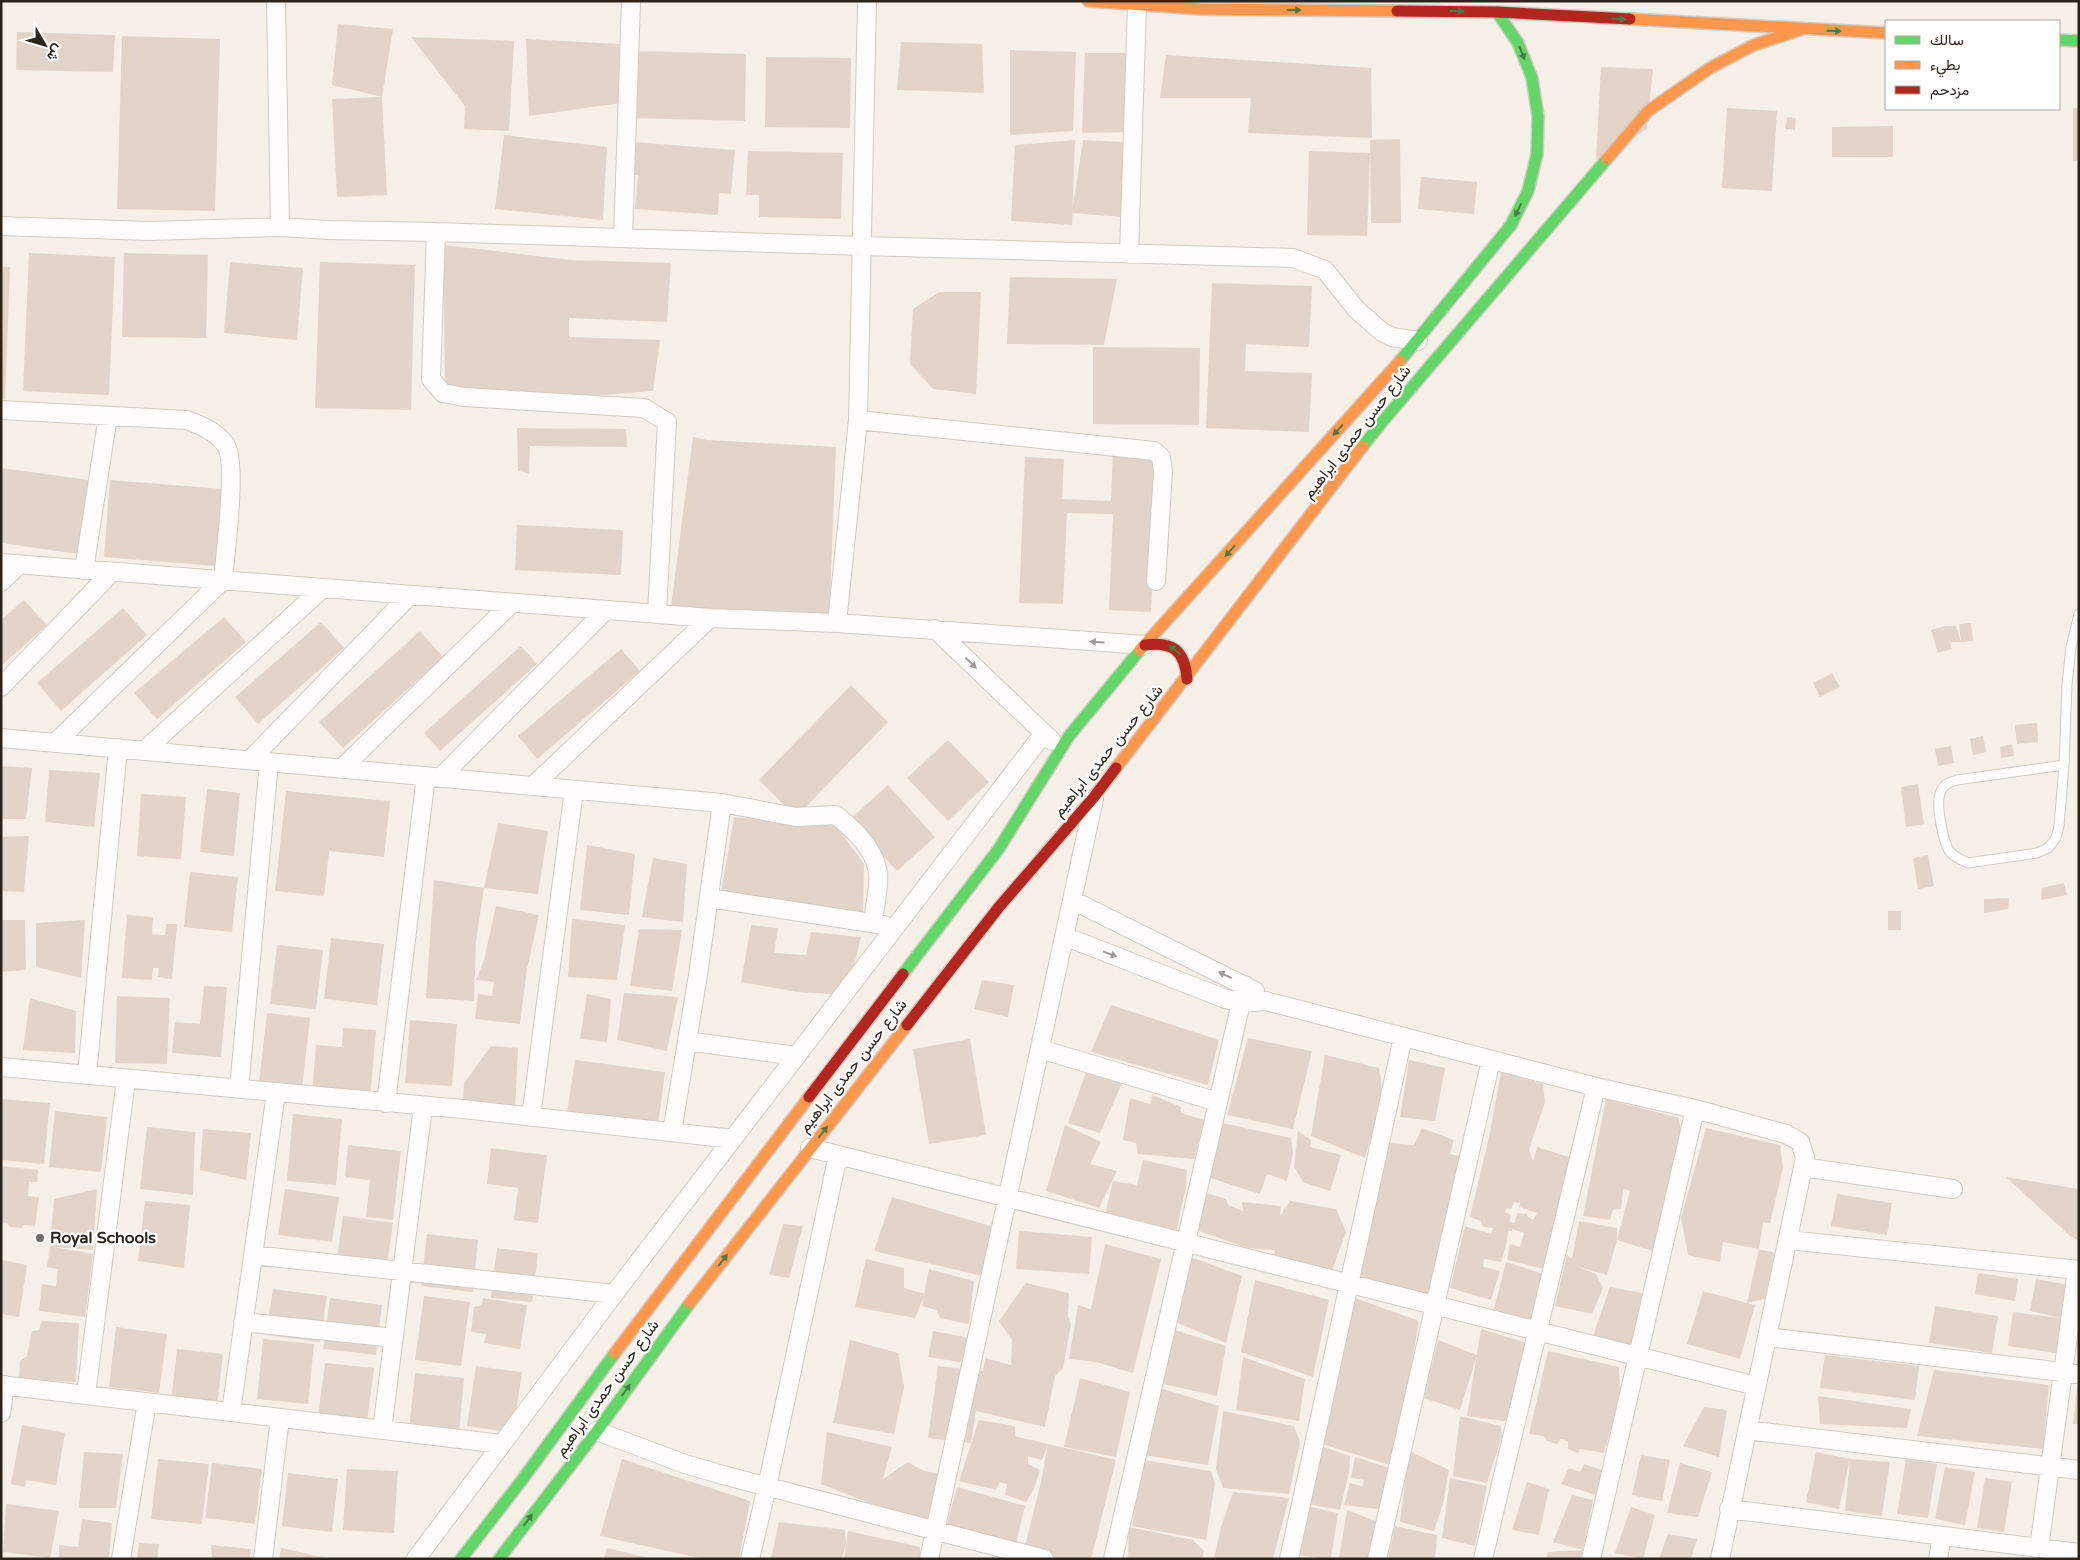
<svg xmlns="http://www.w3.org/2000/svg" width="2080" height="1560" viewBox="0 0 2080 1560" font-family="'Varela Round',Vazirmatn,sans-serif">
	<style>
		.building { fill: #e2d4c9; fill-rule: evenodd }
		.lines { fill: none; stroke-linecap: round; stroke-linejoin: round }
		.lane-casing { stroke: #d2cbc3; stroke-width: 11 }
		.street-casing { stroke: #d2cbc3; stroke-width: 20 }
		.fast-casing { stroke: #d2cbc3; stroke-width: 14 }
		.slow-casing { stroke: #d2cbc3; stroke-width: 14 }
		.jam-casing { stroke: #d2cbc3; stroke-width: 14 }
		.lane { stroke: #fefdfc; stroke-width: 9 }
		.street { stroke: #fefdfc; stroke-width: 18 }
		.fast { stroke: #63d668; stroke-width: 11 }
		.slow { stroke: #ff974d; stroke-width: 11 }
		.jam { stroke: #b3261e; stroke-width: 11 }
		.oneway { fill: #487d42 }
		.oneway2 { fill: #a09b97 }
		.poi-dot { fill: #736b63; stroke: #fff; stroke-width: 2 }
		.labels { text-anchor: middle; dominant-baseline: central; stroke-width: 4.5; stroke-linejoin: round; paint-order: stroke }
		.street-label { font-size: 16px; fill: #2c241b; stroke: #fff }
		.poi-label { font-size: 16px; font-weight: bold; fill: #2c241b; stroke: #fff; text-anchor: start }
	</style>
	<rect width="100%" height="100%" fill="#f7f0e8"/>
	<path class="building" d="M338,24L393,29L382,97L332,85Z
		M17,32L115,35L113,72L16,70Z
		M122,36L220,39L215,211L117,209Z
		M411,37L514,41L509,131L464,129L465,106Z
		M526,39L619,44L621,103L529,116Z
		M901,42L982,44L984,93L897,90Z
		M1010,50L1076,52L1073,131L1010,135Z
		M635,51L746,54L745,121L633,118Z
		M1085,53H1129L1127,132L1082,133Z
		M1166,55L1371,68L1372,138L1248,133L1251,98H1160Z
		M766,57L851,58L850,128L765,127Z
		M1601,67L1653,69L1647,129L1596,160Z
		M382,97L387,195L337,197L332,99Z
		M1727,108L1777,111L1772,191L1722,188Z
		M2073,108H2079V161H2073Z
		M1787,117L1796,118L1795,130L1785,129Z
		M1893,126V157H1832V127Z
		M504,135L607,147L603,220L495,209Z
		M1400,139L1401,223H1371L1370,140Z
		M1075,140L1072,225L1011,221L1015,145Z
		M1083,140L1123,142L1121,217L1072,213Z
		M634,142L735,150L731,194L719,193L718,215L635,209L638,175H631Z
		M748,151L843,153L841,219L759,217V195H746Z
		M1309,151L1370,153L1367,236L1307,235Z
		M1421,177L1477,182L1474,214L1418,209Z
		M443,245L572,260L671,263L667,322L569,318V337L660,340L653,391L567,398L445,386Z
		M29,253L115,257L109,395L23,391Z
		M124,253L208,255L206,338L122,337Z
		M230,262L303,268L297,340L224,333Z
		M320,262L415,265L411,410L315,408Z
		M1,267H10L5,399L1,398Z
		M1010,277L1117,279L1104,345L1007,344Z
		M1212,283L1312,286L1309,347L1246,344L1245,371L1312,373L1309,432L1206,428Z
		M939,292H981L976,394L933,389L910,364L913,309Z
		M1093,347L1200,348L1199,425L1093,424Z
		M517,428L626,429L627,447L530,446L529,473L518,471Z
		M693,437L707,440L836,447L829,623L671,606Z
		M1113,452L1158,454L1151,612L1109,610L1113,514L1067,513L1063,604L1019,603L1025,457L1064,459L1062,499L1111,501Z
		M1,468L89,480L78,554L1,543Z
		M110,480L223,489L216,566L104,557Z
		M517,525L623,530L621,575L515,570Z
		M24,600L47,625L1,666V620Z
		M123,608L147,635L61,711L37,683Z
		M224,617L246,642L157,719L134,693Z
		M321,622L344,648L258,724L235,697Z
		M1971,623L1973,641L1961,642L1959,624Z
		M1946,626H1956L1961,642H1950L1952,649L1938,653L1931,630Z
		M420,631L443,657L343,748L319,722Z
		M521,646L537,664L440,751L424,733Z
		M621,649L640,671L537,759L518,736Z
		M1832,673L1840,687L1820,697L1813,683Z
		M851,685L888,722L796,817L759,780Z
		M2037,723L2038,742L2017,744L2015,725Z
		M1983,736L1986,752L1973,755L1970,739Z
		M948,740L989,782L948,821L907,778Z
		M2012,744L2014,756L2001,758L2000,747Z
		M1951,746L1954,763L1938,766L1935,749Z
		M1,766L32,768L26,819H1Z
		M49,770L100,773L94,827L45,822Z
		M1918,784L1924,824L1906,827L1901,787Z
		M888,785L935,837L897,871L850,819Z
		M207,789L240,793L234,856L200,852Z
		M286,791L390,801L384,857L329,851L324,896L275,891Z
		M141,794L186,797L181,859L137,856Z
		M734,817L836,826L864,864L863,914L721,892Z
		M498,823L548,831L538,894L484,888Z
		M29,836L24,892L1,891V837Z
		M587,845L635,854L629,915L580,910Z
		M1928,855L1934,886L1918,889L1913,858Z
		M653,858L687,864L683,922L642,917Z
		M190,872L238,877L232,932L184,927Z
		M434,880L484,888L476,941L474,1001L426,998Z
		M2064,883L2067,895L2041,900L2042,888Z
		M2009,898L2008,909L1984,913V899Z
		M496,906L539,915L527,969L520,1024L475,1019L478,994L492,996L494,982L476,980L484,960Z
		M1888,911H1901V930H1888Z
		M127,915L153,917L152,934L165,935L166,924H177L172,979L158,977L159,968H153L152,980L122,978Z
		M572,919L625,925L617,980L568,977Z
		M1,920H25L26,970L1,972Z
		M85,920L81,978L36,967V923Z
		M751,925L778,928L774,953L806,955L811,932L861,937L847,995L797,992L741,982Z
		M639,929L682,930L672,991L630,986Z
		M331,938L384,944L377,1005L324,999Z
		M277,945L323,950L316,1009L270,1004Z
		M982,980L1014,985L1008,1017L974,1009Z
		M204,986L227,987L221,1057L172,1053L175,1022L200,1024Z
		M624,993L678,997L667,1051L617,1040Z
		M587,994L611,999L607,1042L580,1039Z
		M117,996L170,998L167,1064L115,1063Z
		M30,998L76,1011L75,1053L23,1050Z
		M1111,1005L1219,1040L1208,1085L1091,1052Z
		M267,1013L310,1018L302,1088L259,1083Z
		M410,1020L457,1024L452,1086L405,1083Z
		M343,1028L376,1030L370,1099L312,1094L316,1045L342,1047Z
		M1248,1038L1312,1051L1293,1129L1227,1115Z
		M970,1039L986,1135L929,1144L913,1049Z
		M491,1046L518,1048L515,1112L463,1109L464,1083Z
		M1325,1055L1379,1068L1383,1094L1365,1158L1311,1136Z
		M575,1060L665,1072L658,1125L567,1113Z
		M1409,1060L1445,1068L1435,1121L1400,1117Z
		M1087,1069L1124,1079L1100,1133L1068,1123Z
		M1501,1072L1543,1084L1545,1102L1529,1149L1533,1161L1537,1147L1569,1157L1571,1170L1544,1269L1507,1260L1510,1244L1520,1247L1524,1233L1512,1229V1231H1508L1507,1242L1501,1262L1484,1259L1483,1267L1500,1271L1491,1300L1450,1288L1465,1226L1491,1234L1493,1228L1483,1227L1481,1221L1470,1217L1489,1137ZM1514,1202L1520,1203L1519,1207L1537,1213L1533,1220L1528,1217L1527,1214L1518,1213L1514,1223L1509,1221L1511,1215L1505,1212L1507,1208L1511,1209Z
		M1152,1095L1181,1107V1113L1204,1120L1194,1159L1138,1154L1136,1143L1123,1140L1130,1098L1150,1104Z
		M1,1099L50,1103L44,1164L1,1160Z
		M1606,1099L1679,1118L1682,1144L1670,1194L1652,1251L1617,1240L1607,1275L1576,1266L1596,1274L1603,1288L1592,1314L1555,1306L1567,1255L1572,1259L1579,1221L1617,1228V1240L1630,1191L1623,1189L1621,1209L1613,1210L1610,1220L1583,1216Z
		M55,1111L107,1117L101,1172L49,1167Z
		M293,1114L342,1119L336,1185L287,1181Z
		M1222,1123L1291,1138L1293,1153L1287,1181L1267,1174L1260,1194L1210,1178Z
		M1065,1125L1101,1142L1090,1164L1117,1171L1099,1208L1046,1191Z
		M147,1127L195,1132L193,1195L140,1189Z
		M1422,1128L1454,1140L1450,1154L1466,1158L1432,1298L1359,1278L1373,1189L1389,1143L1414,1145Z
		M1706,1128L1780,1145L1783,1168L1770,1223L1763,1222L1759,1249L1775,1253L1765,1299L1747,1303L1755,1305L1740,1359L1687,1344L1703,1291L1747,1303L1759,1249L1723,1242L1720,1262L1688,1255L1681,1218Z
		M203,1129L251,1133L246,1180L200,1170Z
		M1298,1131L1311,1140L1310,1147L1341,1155L1330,1191L1303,1182L1294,1167Z
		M348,1145L401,1151L393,1220L366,1217L370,1180L345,1177Z
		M491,1148L547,1155L538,1223L514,1220L518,1188L487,1184Z
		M1143,1160L1187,1170L1186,1187L1175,1237L1105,1216L1113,1181L1137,1185Z
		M1,1166L38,1170L37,1182H29L28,1196L39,1197L35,1226L23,1225L22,1228L10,1227L7,1223L1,1222Z
		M2006,1177L2079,1189V1241L2070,1236Z
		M97,1189L93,1250L54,1247L93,1254L85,1317L39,1311L42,1284L56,1286L58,1269L47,1267L50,1247L54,1199Z
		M285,1189L339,1197L332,1242L278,1235Z
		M1203,1192L1226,1199L1228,1205L1243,1211L1242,1202L1281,1206L1280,1216L1290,1201L1336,1209L1346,1232L1330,1276L1273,1260L1275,1250L1248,1248L1193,1229Z
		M1837,1194L1892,1203L1887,1235L1831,1226Z
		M892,1197L994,1227L983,1276L874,1251Z
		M145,1201L190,1205L184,1268L138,1261Z
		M343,1216L393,1223L387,1265L337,1258Z
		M783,1224L803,1226L789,1278L769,1275Z
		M1019,1231L1092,1237L1089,1274L1016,1269Z
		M427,1234L478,1240L473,1292L421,1286Z
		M1105,1244L1161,1259L1133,1373L1096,1362L1069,1359L1078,1305L1091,1309Z
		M497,1248L538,1253L532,1302L491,1298Z
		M1191,1257L1242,1276L1226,1343L1173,1321Z
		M866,1259L904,1268V1288L925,1294L915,1318L855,1307Z
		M1,1260L27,1265L19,1317L1,1314Z
		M1506,1262L1544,1274L1532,1325L1493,1313Z
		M929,1269L974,1281L969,1324L940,1318L936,1310L922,1306Z
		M1978,1273L2018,1279L2015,1301L1975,1294Z
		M2036,1279L2069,1285L2061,1318L2030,1311Z
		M1255,1280L1329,1300L1313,1377L1241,1352Z
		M1026,1283L1069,1293L1068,1316L1071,1324L1063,1368L1055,1376L1045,1427L976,1411L971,1443L928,1438L938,1366L983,1371L985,1358L1011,1365L1012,1340L999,1321Z
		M1610,1287L1642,1293L1631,1346L1593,1336Z
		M273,1289L327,1296L320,1342L266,1335Z
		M424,1296L470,1302L461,1366L415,1360Z
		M1352,1297L1419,1321L1393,1466L1319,1443Z
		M330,1298L382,1305L376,1355L323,1349Z
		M483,1298L527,1305L520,1349L484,1343L486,1334L471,1332L474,1307L482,1305Z
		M1935,1306L1998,1316L1992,1353L1929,1343Z
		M2013,1312L2061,1318L2056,1353L2008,1346Z
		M42,1321L79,1323L76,1382L19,1379L20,1361L27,1356L32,1331L39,1330Z
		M116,1327L167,1334L159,1393L109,1387Z
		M1171,1329L1226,1346L1217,1396L1159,1383Z
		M1481,1329L1530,1344L1512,1419L1504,1421L1467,1416Z
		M933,1331L986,1341L978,1365L928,1357Z
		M263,1339L314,1344L308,1404L257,1399Z
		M850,1340L898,1353L904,1387L894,1434L833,1423Z
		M1438,1340L1477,1355L1460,1410L1424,1398Z
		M177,1349L223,1354L217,1406L171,1401Z
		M1548,1351L1619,1367L1620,1396L1604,1453L1580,1449L1578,1453L1568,1449V1441L1561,1439L1557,1444L1547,1441L1544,1436L1529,1434Z
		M1825,1355L1919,1366L1915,1400L1820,1388Z
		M1243,1357L1305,1379L1299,1421L1236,1410Z
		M325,1363L374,1368L367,1423L318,1417Z
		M476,1366L522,1372L513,1433L467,1426Z
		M1934,1370L2049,1385L2043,1449L1917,1436Z
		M415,1373L464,1378L459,1435L409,1430Z
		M1080,1378L1130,1392L1116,1457L1064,1447Z
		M1160,1388L1219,1406L1208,1465L1143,1455Z
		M2077,1388H2079V1424H2073Z
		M1818,1396L1911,1409L1907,1428L1820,1424Z
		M1704,1407L1727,1410L1719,1457L1683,1446Z
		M1223,1411L1294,1426L1300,1442L1289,1494L1223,1488L1216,1469Z
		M1460,1416L1501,1426L1502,1436L1487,1483L1453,1476Z
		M979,1420L1015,1426V1436L1048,1444L1116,1460L1091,1559H1056L1024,1550L1041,1482L1048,1444L1042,1460L1028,1456V1464L1040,1470L1034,1489L1026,1502L1005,1495L1007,1484L1000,1482L996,1490L959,1481Z
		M22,1425L65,1433L56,1485L26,1480L25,1487L11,1484Z
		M827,1432L892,1447L883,1479L908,1462L924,1471L944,1474L934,1528L821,1484Z
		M1320,1446L1350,1456L1349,1473L1340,1510L1308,1504Z
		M1409,1451L1449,1470L1443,1504L1434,1531L1400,1522Z
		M84,1452L123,1454L116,1508H79Z
		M1816,1452L1850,1459L1890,1462L1882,1516L1845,1511L1850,1459L1839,1509L1806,1502Z
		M1641,1455L1670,1460L1662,1501L1632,1495Z
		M1355,1457L1389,1468L1379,1509L1344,1505L1350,1483L1363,1486L1364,1480L1351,1478Z
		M158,1459L209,1464L202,1524L151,1519Z
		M622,1459L750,1501L739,1559H704L600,1536Z
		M1906,1459L1937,1464L1928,1518L1897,1514Z
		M1143,1460L1211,1471L1215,1483L1206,1540L1132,1526Z
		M212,1463L262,1469L255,1524L205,1518Z
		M1680,1463L1712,1472L1698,1517L1667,1513Z
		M1584,1464L1602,1470L1596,1495L1561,1484L1569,1468L1580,1472Z
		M1945,1467L1975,1472L1965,1525L1935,1519Z
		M347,1469L396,1471L398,1469L394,1533L343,1530Z
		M288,1473L338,1479L332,1532L282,1526Z
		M1450,1478L1487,1486L1475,1546L1442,1538Z
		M1985,1478L2012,1482L2004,1532L1977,1528Z
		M1527,1482L1549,1489L1539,1535L1512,1530Z
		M957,1487L1025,1506L1015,1548L946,1528Z
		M1233,1492L1289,1498L1273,1559H1214L1221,1527Z
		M1572,1495L1593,1500L1583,1550L1553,1542Z
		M6,1504L59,1511L50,1558L3,1552Z
		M1306,1506L1338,1513L1331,1559L1296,1555Z
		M1631,1507L1655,1515L1643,1559L1615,1553Z
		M1347,1510L1381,1523L1373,1559H1339Z
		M82,1519L112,1523L109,1559H59V1545L78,1547Z
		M779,1522L845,1530L846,1544L842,1559H771Z
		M1395,1526L1437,1535L1436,1551L1434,1559H1388Z
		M1129,1527L1193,1540L1204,1551L1202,1559H1128Z
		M848,1531L920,1547L921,1559H844Z
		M1668,1534L1697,1539L1691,1559H1659Z
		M139,1543L159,1544L157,1559H137Z
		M211,1545L251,1549L250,1559H212Z
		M281,1548L326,1558V1559H279Z
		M607,1548L649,1558V1559H604Z
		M1583,1550L1581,1559H1546L1548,1552Z"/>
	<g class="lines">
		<defs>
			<path id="lane" d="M2064,765L1957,780C1950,782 1944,784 1941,791C1935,802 1943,844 1951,853C1956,858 1962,860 1968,863L2037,853L2048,848L2056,838L2059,826L2064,765L2067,684L2071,647L2079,614"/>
			<path id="street" d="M276,1L280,227
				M1,226L149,231L280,227L329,230L436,232L862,246L1293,258L1325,270L1356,309L1382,332L1392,337L1418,341
				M436,232L431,379L443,393L464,397L644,408L667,422L657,614
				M623,238L631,1
				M1129,254L1137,5
				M1,410L187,420C202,426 215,431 225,444C238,459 225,556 223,580L55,743
				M858,420L1154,451L1161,457L1163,472L1156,581
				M1,563L710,618L837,623L1145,645
				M84,570L108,416
				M1,582L19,565
				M837,623L858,420L867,1
				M935,629L1052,741
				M1,687L112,572
				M1,738L722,803L796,817L836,815C854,830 874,848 878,872C880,883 874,910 873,923
				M144,751L323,588
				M250,760L410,595
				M341,769L512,603
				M440,778L606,610
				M533,786L710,618
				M709,898L884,925
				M1072,900L1255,991
				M1064,936L1223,998L1241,1003L1266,1001L1596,1087L1695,1109L1786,1134L1800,1142L1805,1157L1803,1167L1720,1559
				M687,1041L796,1056
				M1040,1049L1218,1102
				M1,1067L463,1109L733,1139
				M87,1075L118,748
				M239,1089L269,762
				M386,1103L426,776
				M531,1117L574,790
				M672,1132L698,975L722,803
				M810,1148L1756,1386
				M1803,1167L1953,1189
				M1788,1240L2079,1270
				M253,1255L614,1294
				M243,1322L394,1338
				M1768,1337L2079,1374
				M1,1385L502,1444
				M86,1395L126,1079
				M231,1412L276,1093
				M1,1413L5,1385
				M382,1430L423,1107
				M1747,1430L2079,1470
				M597,1431L685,1464L723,1475L1044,1559
				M1729,1509L2079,1553
				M2039,1548L2077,1270
				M121,1559L147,1402
				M263,1559L280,1418
				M416,1559L614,1294L1044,733
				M750,1559L767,1487L838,1155
				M929,1559L1094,799
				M1113,1559L1245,985
				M1289,1559L1403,1037
				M1377,1559L1491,1060
				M1483,1559L1596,1087
				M1591,1559L1695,1109
				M1938,1559L1942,1536"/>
			<path id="fast" d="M2059,40L2079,41
				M1400,361L1511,225L1528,191L1537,154L1538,116L1532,78L1518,43L1497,12
				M1363,446L1383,421L1607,159
				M903,974L998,850L1069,736L1140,650
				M461,1559L522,1480L615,1353
				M499,1559L597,1431L690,1303"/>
			<path id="slow" d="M1088,1L1200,9L1397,11
				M1630,19L1886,33
				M1607,159L1648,111L1710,68L1754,45L1800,30
				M1140,650L1400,361
				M1116,768L1363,446
				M690,1303L907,1025
				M615,1353L809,1097"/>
			<path id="jam" d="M1397,11L1497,12L1630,19
				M1145,645C1173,641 1185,651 1187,679
				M907,1025L999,907L1094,797L1116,768
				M809,1097L903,974"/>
		</defs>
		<use href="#lane" class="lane-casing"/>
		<use href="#street" class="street-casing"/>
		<use href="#fast" class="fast-casing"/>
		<use href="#slow" class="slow-casing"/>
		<use href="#jam" class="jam-casing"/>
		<use href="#lane" class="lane"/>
		<use href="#street" class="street"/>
		<use href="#fast" class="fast"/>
		<use href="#slow" class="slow"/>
		<use href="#jam" class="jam"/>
	</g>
	<defs><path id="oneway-solid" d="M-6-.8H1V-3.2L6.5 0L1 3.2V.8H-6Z" transform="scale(1.25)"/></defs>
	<g class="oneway">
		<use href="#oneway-solid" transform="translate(1294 10) rotate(1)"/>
		<use href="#oneway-solid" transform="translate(1457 11)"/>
		<use href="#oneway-solid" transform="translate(1619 19) rotate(3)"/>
		<use href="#oneway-solid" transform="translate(1834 31) rotate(2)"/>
		<use href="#oneway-solid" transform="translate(1522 53) rotate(68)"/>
		<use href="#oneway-solid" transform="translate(1518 210) rotate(116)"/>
		<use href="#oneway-solid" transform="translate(1338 430) rotate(132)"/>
		<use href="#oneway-solid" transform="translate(1230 551) rotate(132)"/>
		<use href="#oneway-solid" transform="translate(1175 650) rotate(-141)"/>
		<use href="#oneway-solid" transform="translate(823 1132) rotate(-52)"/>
		<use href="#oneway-solid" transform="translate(723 1260) rotate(-52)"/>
		<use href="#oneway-solid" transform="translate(626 1390) rotate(-54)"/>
		<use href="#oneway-solid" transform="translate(528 1520) rotate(-52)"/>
	</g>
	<g class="oneway2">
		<use href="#oneway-solid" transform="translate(1097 642) rotate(-176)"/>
		<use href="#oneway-solid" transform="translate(971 663) rotate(44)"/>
		<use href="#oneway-solid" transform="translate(1110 954) rotate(21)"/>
		<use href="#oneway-solid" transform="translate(1225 975) rotate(-155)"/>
	</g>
	<circle class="poi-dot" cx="40" cy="1238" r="5"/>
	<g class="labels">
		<g class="street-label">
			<text transform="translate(1357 432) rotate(-52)">شارع حسن حمدى ابراهيم</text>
			<text transform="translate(1108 751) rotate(-51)">شارع حسن حمدى ابراهيم</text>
			<text transform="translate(853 1066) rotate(-52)">شارع حسن حمدى ابراهيم</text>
			<text transform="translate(607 1388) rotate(-54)">شارع حسن حمدى ابراهيم</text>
		</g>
		<g class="poi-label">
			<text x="50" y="1238">Royal Schools</text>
		</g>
	</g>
	<rect width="2080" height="1560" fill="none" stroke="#2c241b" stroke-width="5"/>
	<rect x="1885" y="20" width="175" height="90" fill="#ffffff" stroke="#aba7a4"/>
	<rect x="1895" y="36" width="25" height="8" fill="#63d668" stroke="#aba7a4"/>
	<text x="1930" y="45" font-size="15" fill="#2c241b">سالك</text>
	<rect x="1895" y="61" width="25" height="8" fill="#ff974d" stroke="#aba7a4"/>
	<text x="1930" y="70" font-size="15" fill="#2c241b">بطيء</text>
	<rect x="1895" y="86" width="25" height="8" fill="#b3261e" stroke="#aba7a4"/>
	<text x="1930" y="95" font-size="15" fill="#2c241b">مزدحم</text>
	<g transform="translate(45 45) rotate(128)" stroke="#ffffff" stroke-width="4" paint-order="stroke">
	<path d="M0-4L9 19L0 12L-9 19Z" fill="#2c241b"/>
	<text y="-8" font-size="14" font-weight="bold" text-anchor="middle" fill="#2c241b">ش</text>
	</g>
</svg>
